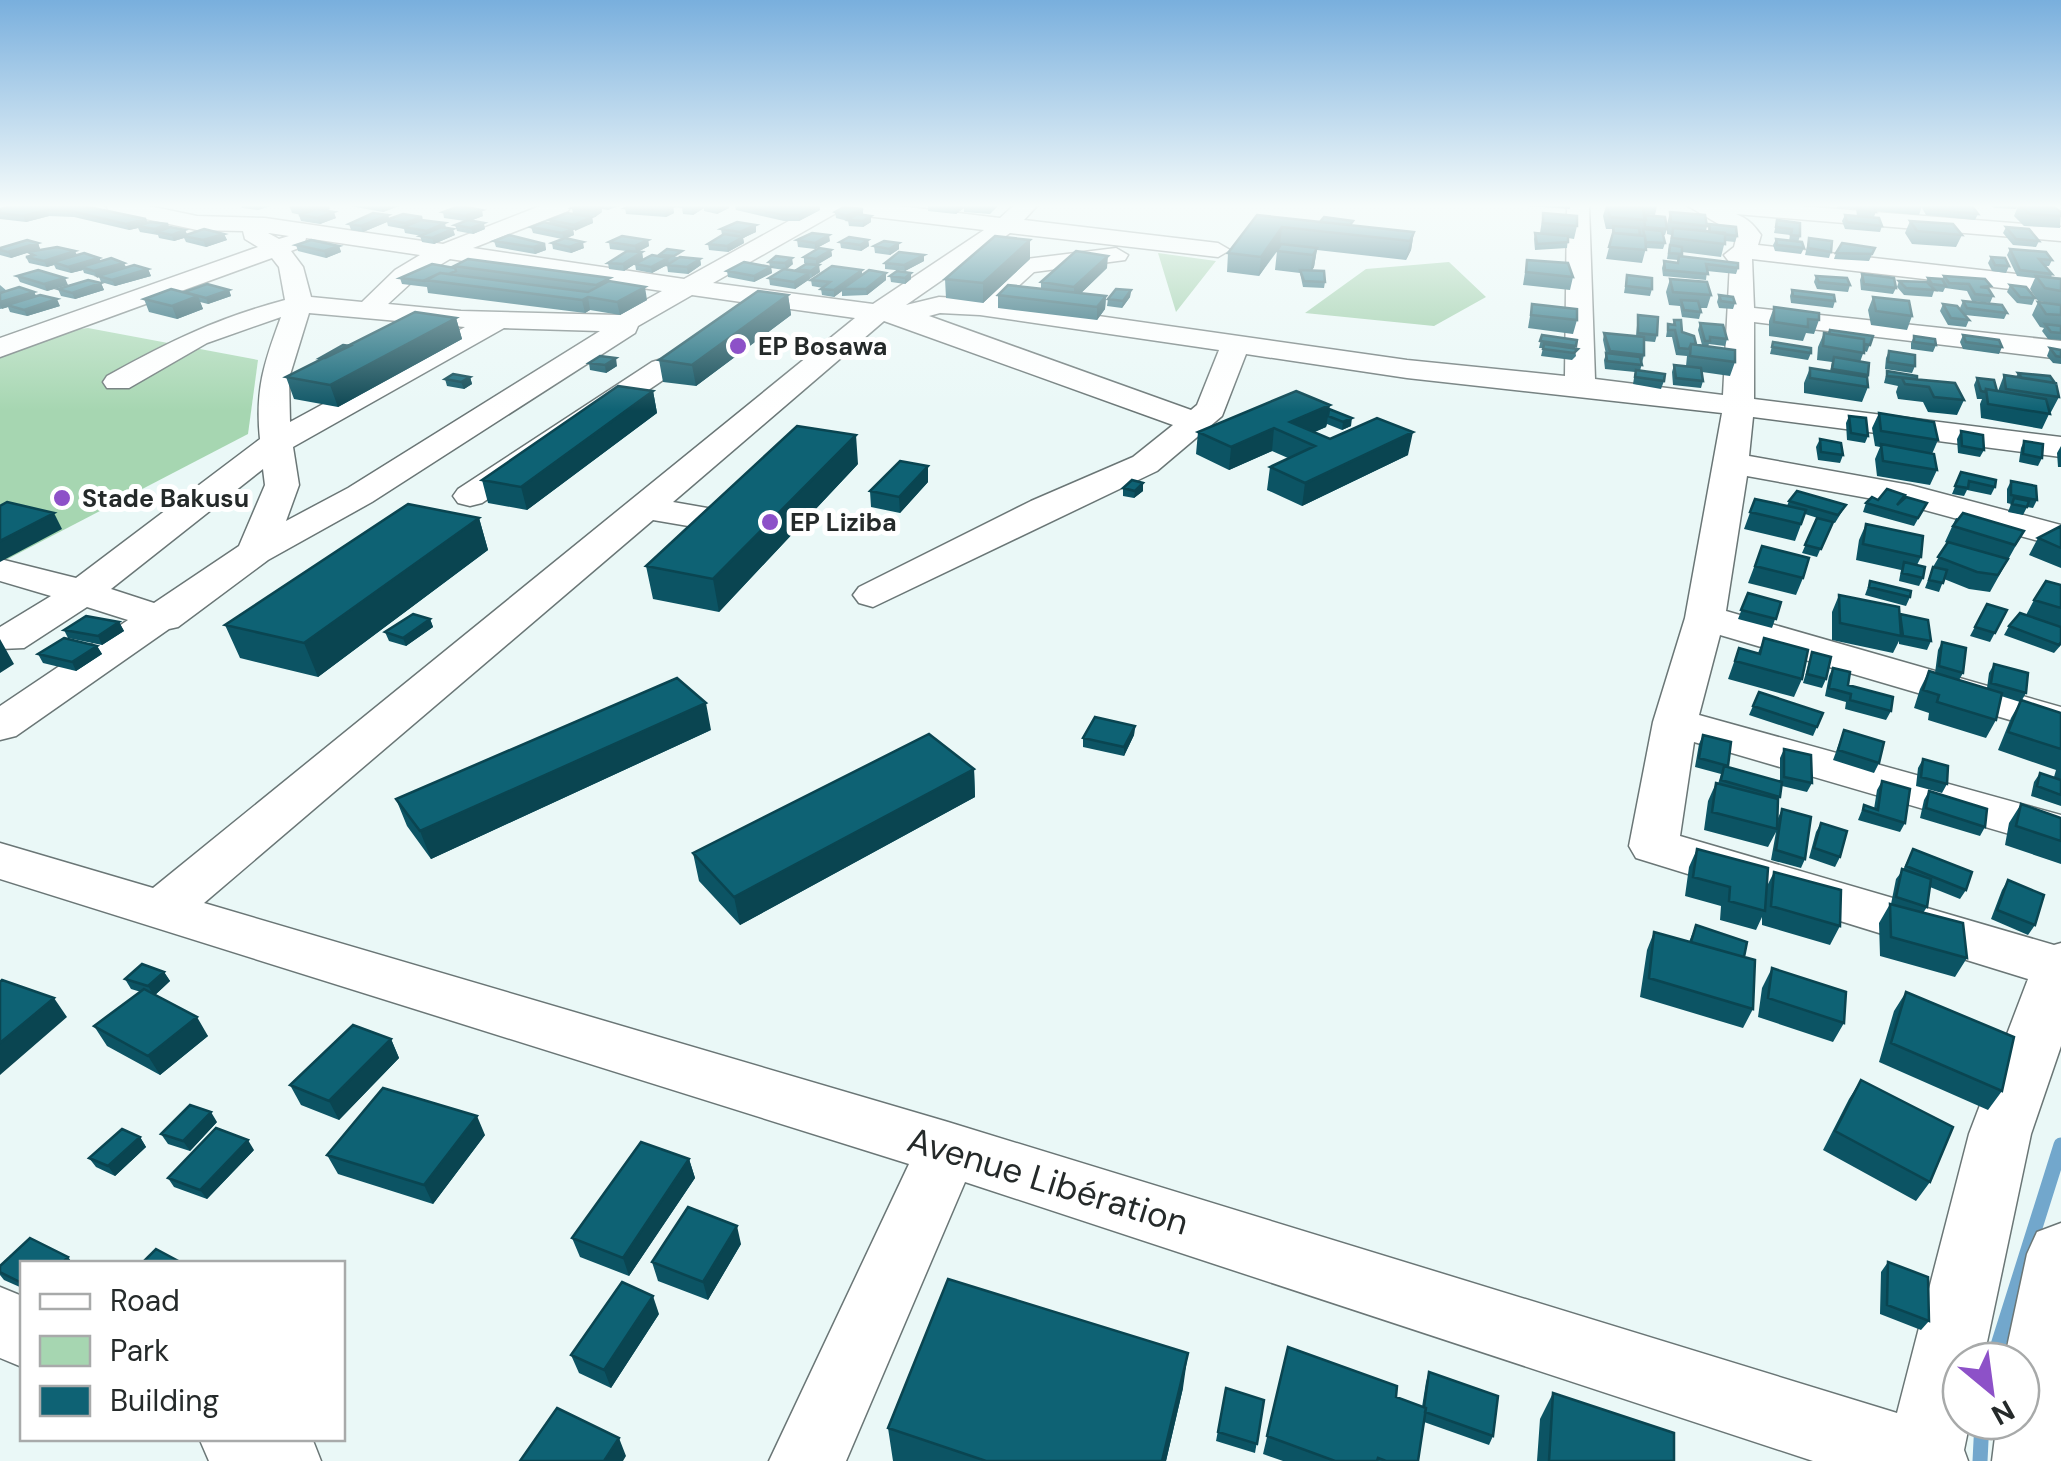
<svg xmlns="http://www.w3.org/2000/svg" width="2061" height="1461" viewBox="0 0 2061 1461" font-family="'DM Sans',sans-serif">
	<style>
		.green { fill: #a6d6b1 }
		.forest { fill: #94c9a1 }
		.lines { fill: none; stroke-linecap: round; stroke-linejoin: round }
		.stream { stroke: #72a7cc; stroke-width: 15 }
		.minor-casing { stroke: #6a7676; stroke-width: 3 }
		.minor { fill: #fff; fill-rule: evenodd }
		.wall { fill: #0c5464 }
		.shaded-wall { fill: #0a4551 }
		.building { fill: #0e6274; stroke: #0a4551; stroke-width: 2.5 }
		.poi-dot { fill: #8d51c8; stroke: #fff; stroke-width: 4 }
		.labels { text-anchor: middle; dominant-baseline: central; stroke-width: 10; stroke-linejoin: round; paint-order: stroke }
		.far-poi-label { font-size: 25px; font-weight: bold; fill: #252a2a; stroke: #fff; text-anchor: start }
		.near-street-label { font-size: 35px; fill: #252a2a; stroke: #fff }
	</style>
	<rect width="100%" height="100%" fill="#eaf8f7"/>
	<path class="green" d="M88,328L258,360L248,434L0,563V353L56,332Z"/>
	<path class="forest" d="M1158,253L1216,261L1176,312Z
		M1449,262L1486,297L1434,326L1305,313L1366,269Z"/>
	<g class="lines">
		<path class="stream" d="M1993,1361L2061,1145
			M1980,1461L1982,1421"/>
		<defs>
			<path id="minor" d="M0,206H13L0,214Z
				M106,206H149L197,216L265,218L443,244L540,206H571L568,211L473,248L684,279L816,206H899L1000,218L1013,206H1037L1024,220L1218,243L1230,250L1218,257L1010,233L906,305L939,297L974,299L1018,260L1116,248L1128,255L1125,260L1034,272L1001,302L1407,360L1565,376L1567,206H1589L1595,379L1723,395L1730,263L1724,255L1734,247L1737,235L1688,206H1800L2061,227V241L1736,214C1748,219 1753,224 1761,235L1758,245L2061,279V295L1752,259L1754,308L2061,341V359L1754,322V399L2061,437V457L1753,417L1749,456L1910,485L2061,525V547L1906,505L1747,476L1726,611L2061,707V735L1720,635L1699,715L2061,815V849L1694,742L1680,836L2054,945L2061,943V1046L2031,1134L1983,1361H1961V1421H1970L1964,1450L1968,1461H1813L965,1182L846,1461H769L909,1164L0,879V843L153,888L855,318L692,295L638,326L635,333L372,502L268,560L178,627L169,629L16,736L0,740V706L128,620L87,607L24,648L0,649V627L51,596L0,581V559L76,578L260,439C255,390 264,363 281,317L207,343L129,388H107L103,382L107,376C168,342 217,318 285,300L279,267L272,258L0,357V338L258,247L245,239L243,231L197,230L109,211ZM838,212L841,213L984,230L873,304L713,283ZM268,233H269L289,236L279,239ZM306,238L420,255L395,270L362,302L311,297L303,267L291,251L304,246ZM450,259L662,291L619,315L461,311L388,304L413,281ZM309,313L465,327L290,422L289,378ZM940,313L980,315L1219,350L1197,405L1191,410L929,316ZM884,321L1173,425L1133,457L1031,501L859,587L853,595L859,603L873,607L1157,471L1222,416L1246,354L1407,378L1722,413L1685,618L1653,722L1629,846L1636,858L2028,979L1969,1134L1897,1413L948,1122L204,903L653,520L700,528L713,525L718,517L713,509L673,502ZM504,328L600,331L348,488L286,521L299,485L293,447ZM263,469L265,485L239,546L154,603L111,589Z
				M662,359L672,362L677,368L672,374L482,503L470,506L458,503L453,496L458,489L652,362Z
				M2061,1223V1461H1992L1997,1421H2021V1361H2004L2027,1254L2037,1232Z
				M0,1287L22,1296V1367L0,1358Z
				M199,1438H312L321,1461H209Z"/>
		</defs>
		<use href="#minor" class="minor-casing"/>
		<use href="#minor" class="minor"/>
	</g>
	<path class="wall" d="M11,206L146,219L148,222L168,224L169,228L185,230L187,235L224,234L227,240L206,247L186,242L184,238L174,241L159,238L158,235L140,232L138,228L129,230L74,217L49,216L26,222L0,219V209Z
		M241,206H271L258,210L242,208Z
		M350,206H399L383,212Z
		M577,206H619L608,210L602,209V212L595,217L573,214L572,208Z
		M629,206H729V208L717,214L704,211V208L693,215L683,214L682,208L673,207L674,213L666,217L626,214L625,208Z
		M735,206H820V210L799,221H784L736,210Z
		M928,206H998L990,214L964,212V208L956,214L928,211Z
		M1527,206H1570V209Z
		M1606,206H1657L1655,215L1644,214L1667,229L1665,235H1663L1665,243L1663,249L1646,248L1642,263L1606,259L1612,236V229H1606L1603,216Z
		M1837,206H1922L1919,215L1876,211L1874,217L1857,216L1856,209L1837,208Z
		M1923,206H1972L1978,214L1975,220L1926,215L1922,208Z
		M1992,206H2017L2016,209L1994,208Z
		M2018,206L2054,207L2061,212L2060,228L2024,226L2014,216Z
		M290,207L330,209L324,211L336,218L320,224L301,221L299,215H301L292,213Z
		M443,212L483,216L470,221L485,229L473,234L457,231L455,225L465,221L444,218Z
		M835,212L871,216V222L863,227L849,226L848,221L836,218Z
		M1670,212L1707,226L1706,231H1708L1709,224L1737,236L1735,242L1725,241L1721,257L1682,252L1681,256L1738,268L1736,274L1707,271L1706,280L1663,276L1662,268L1664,261L1677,262L1678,260L1667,259L1671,235L1667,234V224Z
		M1543,213L1577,226L1574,239L1568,238L1567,248L1535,250L1534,239L1535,233H1540Z
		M388,215L389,219L422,217L423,220L445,223L446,228L455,235L434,244L422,242L420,236H422L405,233L404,229L388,226L387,222L363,232L351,230L349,224Z
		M1257,215L1353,226L1414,232L1411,250L1406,260L1317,250L1314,267L1312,270L1325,282L1324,288L1303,287L1300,273L1275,270L1277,251L1281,246L1259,276L1227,272L1228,253Z
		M1845,215L1882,226L1880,232L1845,229L1842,221Z
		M592,217L593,223L573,230L574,235L567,238L584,248L571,253L553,249L552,243L562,239L533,233L531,227L550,223L549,220Z
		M1777,220L1800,223V236L1798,242L1804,248L1801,254L1775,251L1773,245L1776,239L1789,241L1790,235L1774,233Z
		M1910,221L1962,235L1956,247L1912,244L1905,233Z
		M756,225V232L743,238L744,243L728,252L709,250L708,244L722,235L721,229Z
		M2006,227L2039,241L2036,247L2013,245L2003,233Z
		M1809,238L1831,252L1829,258L1805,255Z
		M648,240L649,246L637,252H642L643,259L635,264L659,257V255L700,259L701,265L688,274L668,272L667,265L652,273L636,270L635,264L624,271L609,269L608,263L626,251L610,249L609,242Z
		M797,240L830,241L815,249L798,247Z
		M868,240L869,246L861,251L841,248L840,242Z
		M494,241L545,244L546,250L535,254L496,247Z
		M38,243L40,249L34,251L99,258L101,261L126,267L148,269L151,276L115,286L101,282L99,277L84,273L83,270L71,273L56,269L54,265L47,267L29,263L26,257L30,256L29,252L11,258L0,255V248Z
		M899,243V249L890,255L875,253L874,246Z
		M296,245L339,246L341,252L326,258L298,251Z
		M1875,248L1869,261L1834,259L1836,253Z
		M2010,249L2052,260L2049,266H2045L2052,274L2051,278L2061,279V305L2038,301L2030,289L2035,278L2017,276L2007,255Z
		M831,250L832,256L817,265L820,272L795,289L770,285L769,278L784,270L771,268L772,273L754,282L728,277L727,271L770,267L769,262L793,264L786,269L798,271V269L806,264L804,263V257Z
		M1991,257L2009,266L2006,273L1992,271L1988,263Z
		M1030,259L983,303L946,298L945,279Z
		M1527,260L1573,277L1570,290L1523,285Z
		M924,261L905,271L885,269V263Z
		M454,266L611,281L647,300L620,315L590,310L585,313L428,293L427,287L402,284L400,278L455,268Z
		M1107,268L1081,293L1106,296L1105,309L1097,320L998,308V295L1041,289V282Z
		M862,270V275L886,280L867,295L842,296V291L834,297L822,295L821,289L823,288L812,286L811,280Z
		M1862,274L1896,288L1893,294L1861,290L1860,280Z
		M1627,275L1652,289L1650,296L1624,293Z
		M17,276L68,285L47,291L20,282Z
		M890,276L911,279L905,284L891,282Z
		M1816,276L1850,285L1848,292L1817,289L1814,282Z
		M1944,276L1989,290L1993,296L1990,303L1972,301L1967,291L1945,288L1943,292L1934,291L1932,297L1904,295L1897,287L1899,281L1926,282L1928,278L1942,279Z
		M1670,279L1711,295L1707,308H1700L1701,312L1699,319L1682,317L1680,306L1669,305L1666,292Z
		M101,283L104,290L75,299L61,296L58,289Z
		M0,285L7,291L34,292L36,296L60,306L27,316L10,312L8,307L0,309Z
		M2010,285L2035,298L2032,305L2017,303L2007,292Z
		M229,290L231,296L208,304L200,302L203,309L177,319L149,312L144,299L184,293Z
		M1131,290L1130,297L1122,308L1107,306L1108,299Z
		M1792,290L1835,301L1833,308L1791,303L1790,296Z
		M788,295L791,315L696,386L663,382L659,360Z
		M1719,295L1735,303L1733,309L1719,308L1717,302Z
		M1873,297L1912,316L1907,330L1871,325L1868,310Z
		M1963,301L2007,313L2004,319L1965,315L1969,320L1966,327L1948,325L1940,311L1943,304L1962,312L1960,308Z
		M2038,302L2061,305V340L2048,339L2042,331L2044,328L2040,327L2032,315Z
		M1532,304L1577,320L1573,334L1528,328Z
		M1774,307L1819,320L1814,334L1806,333L1803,341L1769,336V321Z
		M1638,315L1657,335L1655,342L1644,341V355L1640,371L1664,381L1661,389L1633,384L1635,372L1605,369L1604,360L1606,354L1603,340L1604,333L1636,336Z
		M456,318L462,339L338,407L294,399L286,377L321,360L320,358L350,346Z
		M1674,320L1682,332L1696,344L1702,345L1698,330L1700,323L1727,339L1725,346L1709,344L1708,346L1735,362L1730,376L1702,372L1703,381L1701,388L1673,385L1672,372L1674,365L1686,366L1687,356L1676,355L1672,337H1666L1668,324L1673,325Z
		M1824,333L1873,336L1867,352L1864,351L1860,362L1868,375V387L1862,402L1804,393V383L1810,368L1830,372L1832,362L1817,360L1818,347Z
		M1542,335L1577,340L1575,349L1576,356L1572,360L1541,356L1543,348H1539Z
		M1963,335L2002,347L1999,354L1963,349L1960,342Z
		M1914,336L1936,345L1933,352L1911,349V343Z
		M1773,342L1811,353L1808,360L1770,354Z
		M2050,348L2061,350V364L2053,363L2047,356Z
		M1889,351L1915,366L1912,373L1885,369L1886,358Z
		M589,363L617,366L606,373L590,370Z
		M1887,371L1917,379L1964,400L1957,415L1928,412L1923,402L1898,399L1896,392L1898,386L1884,383Z
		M2018,373L2059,397L2051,412H2050L2042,429L1981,418L1980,404L1982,399H1977L1974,385L1977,378L1998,391L2004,375L2016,377Z
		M470,377L472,384L464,389L447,386L445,379Z
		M653,391L657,413L527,510L488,503L482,480Z
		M1329,409L1351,426L1342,430L1327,424L1326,427L1314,432L1330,439L1408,455L1302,506L1267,490L1270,467L1288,458L1272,451L1229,470L1196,454L1198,432Z
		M1879,413L1938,440L1932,454L1937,470L1930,485L1877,476L1875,459L1880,447L1875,446L1872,428Z
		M1849,416L1868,436L1865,443L1847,440L1846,423Z
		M1961,431L1984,450L1980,457L1958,453L1957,439Z
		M1820,439L1843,455L1840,463L1818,460L1816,447Z
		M2024,441L2042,458L2038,466L2019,462L2021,448Z
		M2061,446V467H2058L2057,453Z
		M858,464L719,612L653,599L646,566Z
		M1961,472L1995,487L1991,495L1967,490L1964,496L1952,494Z
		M2011,481L2037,500L2033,508L2027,507L2023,515L2008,512L2011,504L2007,503V489Z
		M928,482L900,513L871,507L870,491Z
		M1123,488L1143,491L1134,498L1123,496Z
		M1755,499L1787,506L1789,501L1846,505L1835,523L1832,522L1817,557L1802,553L1817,518L1827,521L1805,514L1795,541L1744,529Z
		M1878,500H1903L1927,503L1914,526L1863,512L1866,503Z
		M479,518L488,550L318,677L240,658L225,625Z
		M1956,518L2024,531L1990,592L1969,589L1944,579L1939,592L1925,588L1933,567L1947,543L1945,542Z
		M1866,524L1921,557L1917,565L1923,578L1919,586L1899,581L1901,570L1856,560L1859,540Z
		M2061,526V568L2029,555L2038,538Z
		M1762,546L1803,578L1796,595L1748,583Z
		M1870,581L1910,597L1906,606L1865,595Z
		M2061,585V645L2054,653L2004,635L2009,626L2026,615L2034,600Z
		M1748,593L1781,602L1772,628L1738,619Z
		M1839,595L1900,615L1931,641L1927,650L1899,644V641L1893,653L1832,640V612Z
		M1987,604L2007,610L1990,642L1970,636Z
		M430,619L433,627L406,646L389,641L385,632Z
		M119,622L124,631L102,645L68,638L64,630Z
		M1764,638L1802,679L1794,697L1728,679L1739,648L1758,653Z
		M1942,642L1963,673L1959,680L1987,688L1989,673L1994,664L2026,693L2022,700L2061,713V806L2031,796L2034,782L2040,773L2054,777L2056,770L1998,750L2011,718L2020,702L2001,696L1996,720L1986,738L1928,720L1929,713L1914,708L1920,689L1929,671L1935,673L1938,650Z
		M97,646L102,654L76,671L43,663L38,654Z
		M1812,652L1826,679L1822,688L1803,683Z
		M1833,668L1848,685L1891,711L1886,720L1845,709L1846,702L1825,696L1829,676Z
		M1759,692L1823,713L1813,736L1749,715Z
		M1135,726L1134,735L1124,756L1083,747V738Z
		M711,730L431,859L407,826L396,799Z
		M1844,730L1879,763L1874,773L1833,760Z
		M1703,735L1727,767L1780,782V758L1784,749L1812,783L1807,792L1782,786L1778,801V818L1782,809L1805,859L1801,868L1771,860L1776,832L1768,847L1704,830L1708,801L1716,783L1718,784L1721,774L1695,767L1699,744Z
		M1923,759L1947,784L1942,793L1916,786L1918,768Z
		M974,769L975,797L740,925L699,881L693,853Z
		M1882,781L1905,823L1900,832L1858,820L1864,805L1874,809L1877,790Z
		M1929,791L1985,827L1980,836L1920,818L1924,800Z
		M2021,804L2061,818V864L2005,845L2009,823Z
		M1821,823L1840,857L1835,867L1809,858L1816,832Z
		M1697,849L1767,886L1774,872L1840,926L1830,945L1762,925V917L1756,930L1720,920L1721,906L1685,896L1689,867Z
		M1913,849L1966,890L1960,899L1930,887L1927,907L1923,913L1967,958L1955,977L1880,956L1879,923L1890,904H1891L1896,879L1903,870Z
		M2008,880L2035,925L2028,935L1991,919L2002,890Z
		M1696,925L1744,957L1753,1009L1743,1028L1640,997L1647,950L1654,932L1689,942Z
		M1772,968L1844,1023L1833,1042L1758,1017L1762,988Z
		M164,972L170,981L155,995L208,1036L160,1075L107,1046L94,1026L141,992L131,989L125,979Z
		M1906,992L2002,1091L1988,1110L1879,1062L1894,1011Z
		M391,1039L399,1058L339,1120L301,1105L290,1085Z
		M1861,1080L1930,1182L1916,1201L1823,1150L1849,1099Z
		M217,1122L190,1151L168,1144L161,1134Z
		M485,1135L433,1204L338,1174L327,1155Z
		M140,1137L146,1147L115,1176L96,1167L89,1158Z
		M254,1150L207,1199L174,1187L168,1178Z
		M689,1159L695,1178L629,1276L580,1257L572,1238Z
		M741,1244L708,1300L658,1281L652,1262Z
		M68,1257L73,1264H22V1288L4,1280L0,1275V1266Z
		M1888,1262L1929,1321L1921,1330L1880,1314L1881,1272Z
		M659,1314L611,1388L579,1373L571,1355Z
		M1288,1347L1396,1397L1422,1407L1426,1382L1429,1372L1493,1436L1489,1445L1424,1422L1418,1461H1283L1263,1454Z
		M1183,1388L1166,1461H893L888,1428Z
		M1226,1388L1264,1400L1255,1453L1216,1441Z
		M1553,1393L1674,1461H1537L1540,1419Z"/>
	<path class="shaded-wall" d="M319,206H329L330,209L308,216L307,210Z
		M381,206H399L383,212Z
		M697,206H703L704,208L693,215L692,209Z
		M721,206H729V208L717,214V208Z
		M816,206H820V210L799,221V215Z
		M958,206H966L956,214L955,208Z
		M601,207L602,212L595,217L594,211Z
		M673,207L674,213L666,217L665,211Z
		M863,209V215L848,220L847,222L846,216Z
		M46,210L49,216L26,222L23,216Z
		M482,210L483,216L467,222L465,216Z
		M334,212L336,218L320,224L318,218Z
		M388,215L390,221L386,220L387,222L363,232L361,226Z
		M871,216V222L863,227V221Z
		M592,217L593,223L575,231L574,225Z
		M146,219L148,225L137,226L138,228L129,230L126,224Z
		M484,223L485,229L473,234L471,228Z
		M168,224L170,230L157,232V235L155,229Z
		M756,225V232L743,238L744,243L728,252L727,246L741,238L740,232Z
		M1282,227L1280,245L1259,276L1261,257Z
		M453,229L455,235L434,244L432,238Z
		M573,229L574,235L564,239L562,233Z
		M185,230L188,236H183L184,238L174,241L172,235Z
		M1414,232L1411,250L1406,260L1410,241Z
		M224,234L227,240L206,247L203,240Z
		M829,235L830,241L815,249V243Z
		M648,240L649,246L636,253L635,246Z
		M868,240L869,246L861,251L860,245Z
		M1030,240V259L983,303V283Z
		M583,242L584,248L571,253L569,247Z
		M38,243L40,249L11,258L8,252Z
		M899,243V249L890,255L889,249Z
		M545,244L546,250L535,254L533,247Z
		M339,246L341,252L326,258L324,251Z
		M1317,248L1314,267L1310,274L1313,255Z
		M831,250L832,256L816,265V259Z
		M75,251L78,257L53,262L54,265L47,267L44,261Z
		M642,252L643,259L624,271L623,264Z
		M924,255V261L905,271L904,265Z
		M1108,256L1107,268L1074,300V287Z
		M99,258L102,264L81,267L83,270L71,273L68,267Z
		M668,258L669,264L652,273L651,267Z
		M792,258L793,264L786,270L785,263Z
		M700,259L701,265L688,274L687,267Z
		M124,263L127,269L98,276L99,277L97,278L94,271Z
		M819,265L820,272L812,277L811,271Z
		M771,267L772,273L754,282V276Z
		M148,269L151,276L115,286L112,280Z
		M862,270V276L842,289V291L834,297V290Z
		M809,273L810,279L795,289L794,282Z
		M886,273V280L867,295L866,289Z
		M911,273V279L905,284V278Z
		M65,278L68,285L47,291L44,284Z
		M101,283L104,290L75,299L72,293Z
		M645,287L647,300L620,315L617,302Z
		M229,290L231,296L208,304L206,298Z
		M1131,290L1130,297L1122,308L1123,301Z
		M34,292L37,298L7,305L8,307L2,309L0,306V302Z
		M788,295L791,315L696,386L692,365Z
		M198,296L203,309L177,319L172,306Z
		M1106,296L1105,309L1097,320V307Z
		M588,297L590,310L585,313L582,300Z
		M57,299L60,306L27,316L24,310Z
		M456,318L462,339L338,407L330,385Z
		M616,358L617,366L606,373L605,365Z
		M470,377L472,384L464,389L461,382Z
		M653,391L657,413L527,510L521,487Z
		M1330,405L1326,427L1299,439L1290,422Z
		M1352,418L1351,426L1342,430L1343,422Z
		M1274,428L1272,451L1229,470L1231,447Z
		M1413,432L1408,455L1302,506L1305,483Z
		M856,435L858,464L719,612L713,579Z
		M928,466V482L900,513L899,497Z
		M1143,483V491L1134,498L1135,491Z
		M54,513L62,529L0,562V541Z
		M479,518L488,550L318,677L304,643Z
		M430,619L433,627L406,646L403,638Z
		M119,622L124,631L102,645L98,636Z
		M0,639L14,664L0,673Z
		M97,646L102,654L76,671L72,662Z
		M706,703L711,730L431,859L420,831Z
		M1135,726L1134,735L1124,756V747Z
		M974,769L975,797L740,925L734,897Z
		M164,972L170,981L154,996L148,986Z
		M54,998L67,1017L0,1075V1043Z
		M197,1017L208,1036L160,1075L148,1056Z
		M391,1039L399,1058L339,1120L329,1101Z
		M211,1112L217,1122L190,1151L183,1141Z
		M477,1116L485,1135L433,1204L424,1185Z
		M140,1137L146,1147L115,1176L108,1166Z
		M248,1140L254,1150L207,1199L200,1190Z
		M689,1159L695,1178L629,1276L623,1258Z
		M737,1226L741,1244L708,1300L703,1282Z
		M68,1257L73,1264H61Z
		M653,1296L659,1314L611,1388L604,1370Z
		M1188,1353L1183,1388L1166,1461H1162Z
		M619,1438L626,1456L623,1461H604Z"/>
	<path class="building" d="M11,206H84L146,219L126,224L71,211L46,210L23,216L0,213V209Z
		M294,206H319L307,210L290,207Z
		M459,206H461L482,210L465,216L443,212Z
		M577,206H596L601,207L594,211L572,208Z
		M629,206H667L673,207L665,211L625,208Z
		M741,206H816L799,215H783Z
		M1607,206L1642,207L1646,220L1610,217Z
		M1859,206H1874L1876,212L1860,210Z
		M1927,206H1972L1978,214L1928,209Z
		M2020,206L2054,207L2061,212V216L2030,214Z
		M844,207L863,209L846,216L835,212Z
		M316,209L334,212L318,218L299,215Z
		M1670,212L1705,215L1707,226L1671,222Z
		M373,213L388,215L361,226L349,224Z
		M567,213L592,217L574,225L549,220Z
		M1543,213L1577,216V226L1543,223Z
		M403,214L422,217L405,223L386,220Z
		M857,214L871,216L863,221L848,220Z
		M1257,215L1414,232L1410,241L1282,227L1261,257L1228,253Z
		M1644,215L1665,217L1667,229L1645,227Z
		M1845,215L1879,218L1882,226L1847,222Z
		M1324,217L1353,221L1350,225L1320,222Z
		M421,220L445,223L427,231L403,227Z
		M468,220L484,223L471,228L455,225Z
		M1777,220L1800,223V236L1791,235L1792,229L1776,227Z
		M1910,221L1953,224L1962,235L1917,231Z
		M150,222L168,224L155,229L137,226Z
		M544,222L573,229L562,233L531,227Z
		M737,222L756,225L740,232L721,229Z
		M1709,224L1736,227L1737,236L1710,232Z
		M1613,226L1639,228L1640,235L1614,233Z
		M170,227L185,230L172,235L157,232Z
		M441,227L453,229L432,238L420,236Z
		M2006,227L2029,229L2039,241L2016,239Z
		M1673,228L1725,233V244L1672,238Z
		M204,229L224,234L203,240L183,236Z
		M1643,229L1662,231L1665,243L1646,242Z
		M812,233L829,235L815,243L797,240Z
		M1535,233L1568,236V242L1537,244Z
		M1613,233L1645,236L1646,250L1609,247Z
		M724,234L743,237L727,246L708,244Z
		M509,235L545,244L533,247L494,241Z
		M622,236L648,240L635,246L609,242Z
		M995,236L1030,240L983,283L945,279Z
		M849,237L868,240L860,245L840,242Z
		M565,238L583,242L569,247L552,243Z
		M1809,238L1832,241L1831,252L1808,248Z
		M1776,239L1802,242L1804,248L1777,245Z
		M27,240L38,243L8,252L0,250V248Z
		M311,240L339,246L324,251L296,245Z
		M884,241L899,243L889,249L874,246Z
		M1842,243L1875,248L1872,254L1836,253Z
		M1281,244L1317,248L1313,255L1277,251Z
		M1670,245L1682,247V254L1669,253Z
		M57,247L75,251L44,261L26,257L34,255L28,252Z
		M819,248L831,250L816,259L804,257Z
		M667,249L682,251L674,256L659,255Z
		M2010,249L2046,252L2052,260L2039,259L2052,274L2020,270Z
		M627,251L642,252L623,264L608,263Z
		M1076,251L1108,256L1074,287L1041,282Z
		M899,252L924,255L904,265L885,263Z
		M84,253L99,258L68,267L53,262Z
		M652,255L668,258L651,267L635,264Z
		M776,256L792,258L785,263L769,262Z
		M1679,256L1738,263V268L1706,264L1708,274L1665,270L1664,261L1678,263Z
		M680,257L700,259L687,267L667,265Z
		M1991,257L2005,258L2009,266L1995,265Z
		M111,258L124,263L94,271L81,267Z
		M468,259L610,278L596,285L454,266Z
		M1527,260L1568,263L1573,277L1526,272Z
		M744,262L771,267L754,276L727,271Z
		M432,264L455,268L456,271L449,274L440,273L425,281L400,278Z
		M806,264L819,265L811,271L798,269Z
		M134,265L148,269L112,280L98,276Z
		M832,266L862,270L834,290L821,289L830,282L811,280Z
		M784,269L809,273L794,282L769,278Z
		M38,270L65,278L44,284L17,276Z
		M869,270L886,273L866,289H842Z
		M1300,270L1324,271L1325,282L1304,281Z
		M897,271L911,273L905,278L890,276Z
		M440,273L588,292L609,281L645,287L617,302L588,297L582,300L425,280Z
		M1862,274L1894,278L1896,288L1864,284Z
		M1627,275L1652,278V289L1626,286Z
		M1816,276L1847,278L1850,285L1819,282Z
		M1944,276L1985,279L1991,286L1980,287L1988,288L1993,296L1975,294L1969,284L1949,283Z
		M2036,276L2061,279V291L2045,288Z
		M1928,278L1942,279L1946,286L1932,284Z
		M1670,279L1707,282L1711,295L1673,292Z
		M88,280L101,283L72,293L58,289Z
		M1899,281L1927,282L1935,290L1906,288Z
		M207,284L229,290L206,298L184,292Z
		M1008,285L1106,296L1097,307L998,295Z
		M2010,285L2026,287L2035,298L2020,297Z
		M19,287L34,292L0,302V293Z
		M171,289L198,296L172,306L144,299Z
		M1116,289L1131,290L1123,301L1108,299Z
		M1792,290L1834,295L1835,301L1793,296Z
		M758,291L788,295L692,365L659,360Z
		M40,295L57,299L24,310L7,305Z
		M1719,295L1733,297L1735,303L1721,301Z
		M1873,297L1909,301L1912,316L1876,311Z
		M1681,300L1698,301L1701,312L1684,310Z
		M1963,301L2002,305L2007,313L1967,308Z
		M2038,302L2061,305V315L2046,314Z
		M1532,304L1577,309V320L1531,315Z
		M1943,304L1957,306L1969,320L1951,318Z
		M1774,307L1819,313V320L1808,319V327L1774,322Z
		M415,312L456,318L330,385L286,377Z
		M1638,315L1658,317L1657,335L1638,333Z
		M1674,320H1681L1682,332L1694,336L1696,344H1691L1689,349L1679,348L1675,330H1668V324L1675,325Z
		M1700,323L1723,325L1727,339L1710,337V341H1705Z
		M2045,324L2061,326V333L2051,332Z
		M1830,330L1873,336L1870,345L1864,344V339L1829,334Z
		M1604,333L1644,337V355L1610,351Z
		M1824,333L1864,339V353L1823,346Z
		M1542,335L1577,340L1576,346L1540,341Z
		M1963,335L1999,340L2002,347L1966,342Z
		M1914,336L1935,339L1936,345L1914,342Z
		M1773,342L1811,348V353L1772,347Z
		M1544,344L1578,349L1574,353L1543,349Z
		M1691,344L1735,350V362L1690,356Z
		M343,345L350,346L325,358H320Z
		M2050,348L2061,350V357L2056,356Z
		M1889,351L1915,355V366L1888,362Z
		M1606,353L1640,357L1642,365L1607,361Z
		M600,356L616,358L605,365L589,363Z
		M1834,357L1869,363L1868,375L1832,369Z
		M1674,365L1701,368L1703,381L1676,378Z
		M1810,368L1867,377L1868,387L1810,378Z
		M1636,370L1665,374L1664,381L1635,377Z
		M1887,371L1917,376V379L1887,376Z
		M2018,373L2050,376L2055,383L2022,378Z
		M453,374L470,377L461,382L445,379Z
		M2004,375L2056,383L2059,397L2006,389Z
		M1902,378L1955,383L1964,400L1934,397L1929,387L1905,384Z
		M1977,378L1994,380L1997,391L1986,389L1985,392L1981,391Z
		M618,386L653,391L521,487L482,480Z
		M1986,389L2046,399L2050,414L1988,404Z
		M1296,391L1330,405L1290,422L1330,439L1377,418L1413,432L1305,483L1270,467L1315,446L1274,428L1231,447L1198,432Z
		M1329,409L1352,418L1343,422L1328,416Z
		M1879,413L1934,422L1938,440L1881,431Z
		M1849,416L1866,418L1868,436L1851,433Z
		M797,426L856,435L713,579L646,566Z
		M1961,431L1983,435L1984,450L1962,446Z
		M1820,439L1841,443L1843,455L1821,452Z
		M2024,441L2043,444L2042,458L2023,454Z
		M1881,444L1934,454L1937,470L1883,461Z
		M900,461L928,466L899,497L870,491Z
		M1961,472L1996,480L1995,487L1969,481L1968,488L1955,486Z
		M1132,480L1143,483L1135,491L1123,488Z
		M2011,481L2036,486L2037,500L2011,495Z
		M1887,489L1905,495L1897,505L1906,497L1927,503L1918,518L1866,503L1872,497L1878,500Z
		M1797,491L1846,505L1838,515L1789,501Z
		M2014,498L2029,501L2027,507L2012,504Z
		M1755,499L1806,510L1801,524L1750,512Z
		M7,502L54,513L0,541V506Z
		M408,504L479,518L304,643L225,625Z
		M1963,513L2024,531L2015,545L1953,526Z
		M1817,518L1833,522L1821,549L1805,545Z
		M1866,524L1923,536L1921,557L1863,544Z
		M2061,526V548L2038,538Z
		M1948,542L2008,559L1998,575L1977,572L1938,557Z
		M1762,546L1809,558L1803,578L1755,566Z
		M1904,562L1925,567L1923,578L1902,573Z
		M1933,567L1947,570L1943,583L1929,580Z
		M1870,581L1911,591L1910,597L1869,587Z
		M2046,581L2061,585V608L2034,600Z
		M1748,593L1781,602L1776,619L1741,610Z
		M1839,595L1899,607L1901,636L1840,623Z
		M1987,604L2007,610L1995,633L1975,627Z
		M2020,613L2061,627V642L2059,645L2009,626Z
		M413,614L430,619L403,638L385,632Z
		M1900,614L1928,620L1931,641L1903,636Z
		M86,616L119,622L98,636L64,630Z
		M64,638L97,646L72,662L38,654Z
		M1764,638L1808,650L1802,679L1735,661L1739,648L1760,654Z
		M1942,642L1966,648L1963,673L1939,666Z
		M1812,652L1831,657L1826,679L1807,674Z
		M1994,664L2028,673L2026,693L1991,683Z
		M1833,668L1850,672L1848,685L1893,697L1891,711L1850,700L1851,694L1829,688Z
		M1929,671L2002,693L1996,720L1937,702L1939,695L1923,690Z
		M677,678L706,703L420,831L396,799Z
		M1759,692L1823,713L1817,727L1753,706Z
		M2021,700L2061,713V749L2008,732Z
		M1095,717L1135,726L1124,747L1083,738Z
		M1844,730L1884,742L1879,763L1838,750Z
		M929,734L974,769L734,897L693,853Z
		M1703,735L1731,742L1728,766L1699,758Z
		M1784,749L1811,755L1812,783L1784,777Z
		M1923,759L1948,766L1947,784L1921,777Z
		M1724,766L1782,782L1780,797L1721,780Z
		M2040,773L2061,780V795L2037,786Z
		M1882,781L1910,789L1905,823L1863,810L1864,805L1878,810Z
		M1716,783L1778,799L1777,829L1712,812Z
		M1929,791L1987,809L1985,827L1926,808Z
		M2021,804L2061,818V841L2016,826Z
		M1782,809L1811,817L1805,859L1776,850Z
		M1821,823L1847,831L1840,857L1814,848Z
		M1697,849L1768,868L1765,911L1729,901L1730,887L1693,877Z
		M1913,849L1972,872L1966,890L1906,866Z
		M1902,869L1931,879L1927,907L1896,897Z
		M1774,872L1841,890L1840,926L1771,906Z
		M2008,880L2044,895L2035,925L1997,910Z
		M1890,904L1963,923L1967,958L1891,937Z
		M1696,925L1747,942L1744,957L1691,942Z
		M1654,932L1755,960L1753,1009L1649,978Z
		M142,964L164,972L148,986L125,979Z
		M1772,968L1846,992L1844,1023L1768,998Z
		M2,980L54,998L0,1043V982Z
		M144,989L197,1017L148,1056L94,1026Z
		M1906,992L2014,1037L2002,1091L1891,1043Z
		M353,1025L391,1039L329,1101L290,1085Z
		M1861,1080L1953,1127L1930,1182L1835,1131Z
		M383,1088L477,1116L424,1185L327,1155Z
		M190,1105L211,1112L183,1141L161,1134Z
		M216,1128L248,1140L200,1190L168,1178Z
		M122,1129L140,1137L108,1166L89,1158Z
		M641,1142L689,1159L623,1258L572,1238Z
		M688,1207L737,1226L703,1282L652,1262Z
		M30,1238L68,1257L61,1264H22V1283L0,1272V1266Z
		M156,1249L184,1264H141Z
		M1888,1262L1928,1277L1929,1321L1887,1305Z
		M948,1279L1188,1353L1162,1461H986L888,1428Z
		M622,1282L653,1296L604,1370L571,1355Z
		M1288,1347L1397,1386L1396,1397L1426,1408L1418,1461H1386L1378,1458L1377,1461H1335L1267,1436Z
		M1429,1372L1498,1396L1493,1436L1425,1412L1426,1408L1424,1407Z
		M1226,1388L1264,1400L1257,1444L1218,1432Z
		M1553,1393L1674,1433V1461H1549Z
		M557,1408L619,1438L604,1461H520Z"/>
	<linearGradient id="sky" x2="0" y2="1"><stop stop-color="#79afdd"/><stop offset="0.5" stop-color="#f6fcfb"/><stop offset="1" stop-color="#f6fcfb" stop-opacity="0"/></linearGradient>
	<rect width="2061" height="411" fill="url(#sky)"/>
	<g class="poi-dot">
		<circle cx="738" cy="346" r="10"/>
		<circle cx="62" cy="498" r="10"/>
		<circle cx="770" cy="522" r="10"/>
	</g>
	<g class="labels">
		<g class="far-poi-label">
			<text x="758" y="346">EP Bosawa</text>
			<text x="82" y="498">Stade Bakusu</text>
			<text x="790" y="522">EP Liziba</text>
		</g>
		<g class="near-street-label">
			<text transform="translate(1048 1181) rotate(17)">Avenue Libération</text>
		</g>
	</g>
	<rect x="20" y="1261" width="325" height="180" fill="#ffffff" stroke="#a8aaaa" stroke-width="2.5"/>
	<rect x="40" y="1294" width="50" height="15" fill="#ffffff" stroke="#a8aaaa" stroke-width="2.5"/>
	<text x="110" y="1311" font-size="30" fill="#252a2a">Road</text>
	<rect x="40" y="1336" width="50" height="30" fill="#a6d6b1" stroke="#a8aaaa" stroke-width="2.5"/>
	<text x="110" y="1361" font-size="30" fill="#252a2a">Park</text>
	<rect x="40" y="1386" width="50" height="30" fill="#0e6274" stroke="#a8aaaa" stroke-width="2.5"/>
	<text x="110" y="1411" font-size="30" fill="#252a2a">Building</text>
	<g transform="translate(1991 1391) rotate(151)"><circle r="48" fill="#ffffff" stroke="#a8aaaa" stroke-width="2.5"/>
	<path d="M0-8L18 38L0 25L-18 38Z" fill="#8d51c8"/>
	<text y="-15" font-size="28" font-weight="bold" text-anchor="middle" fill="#252a2a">N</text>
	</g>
</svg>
